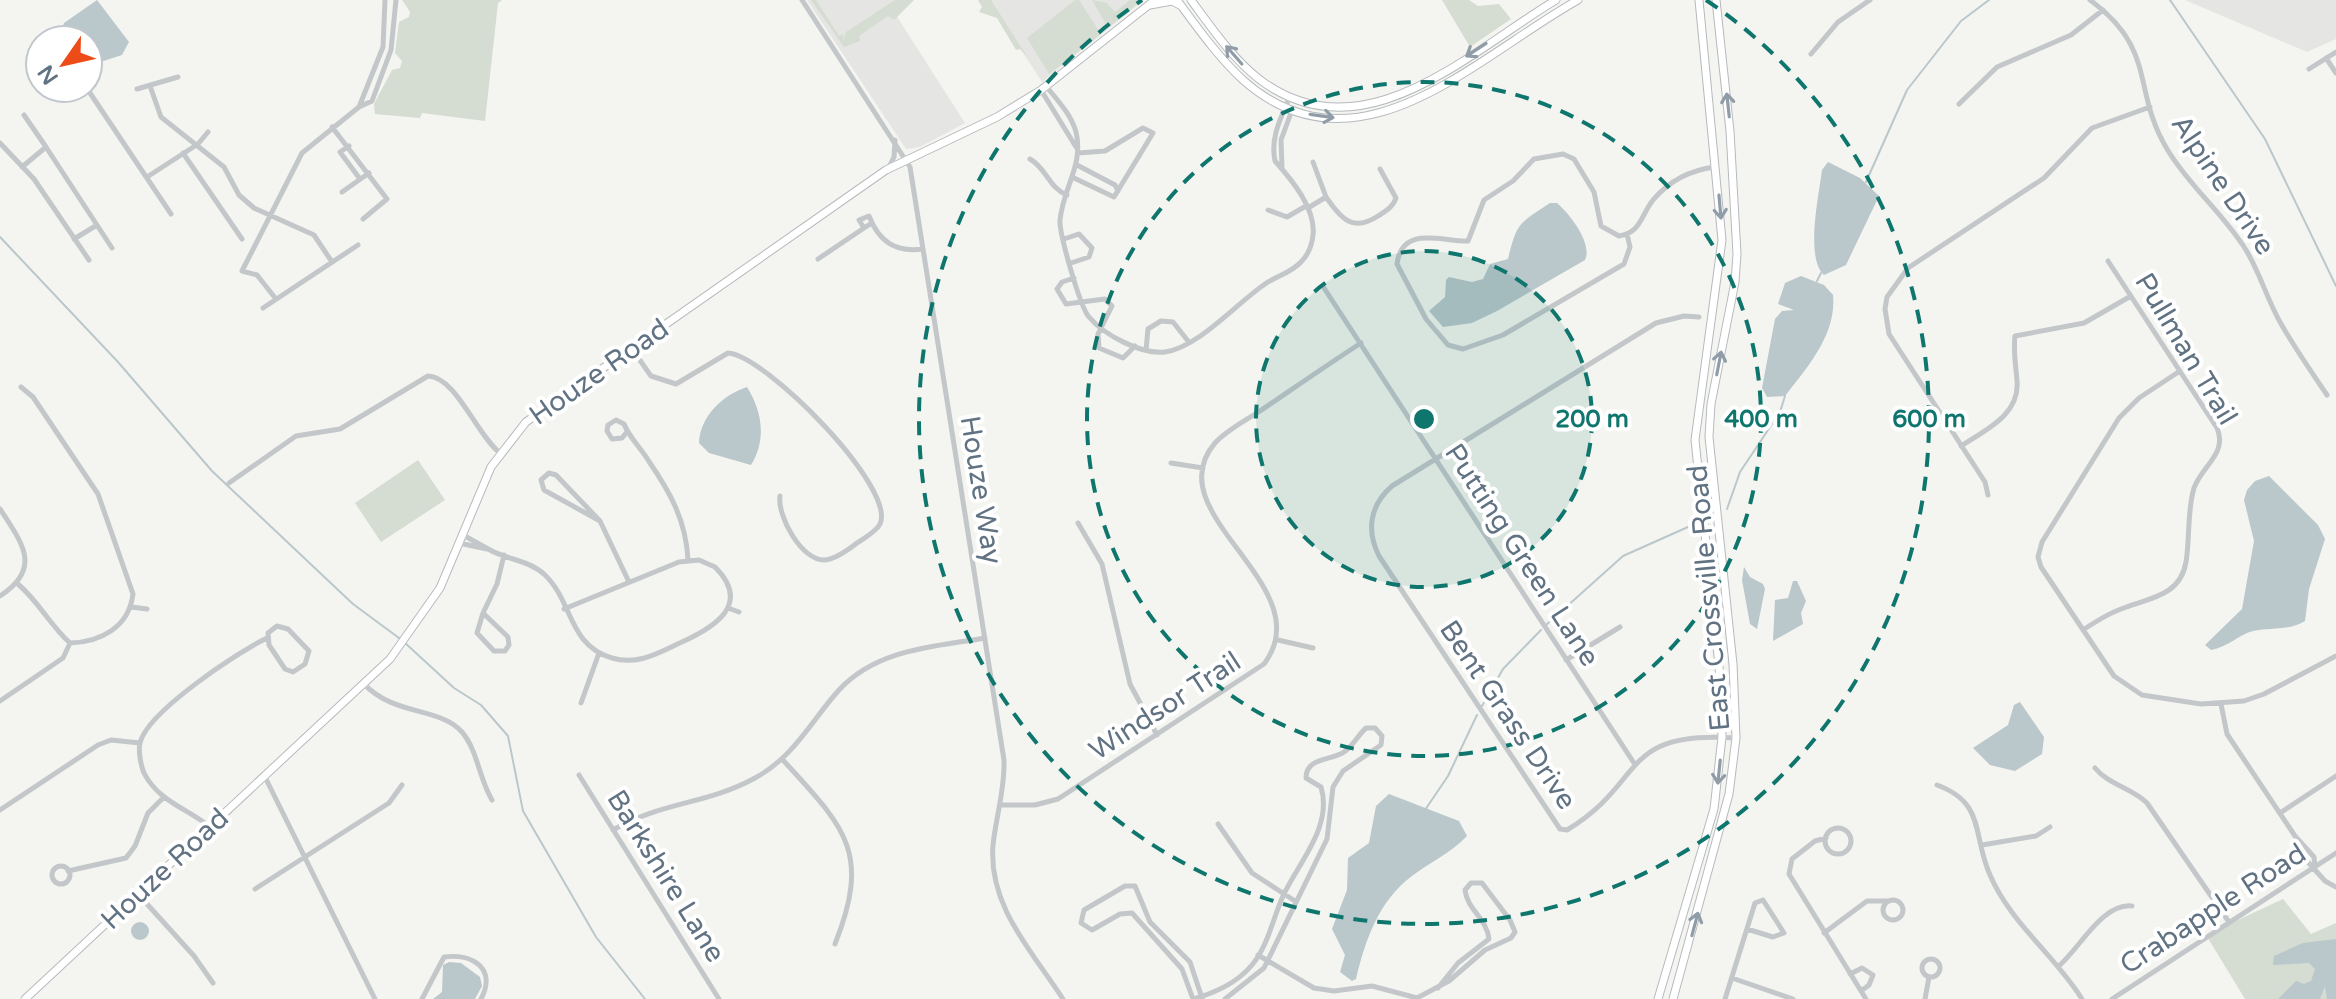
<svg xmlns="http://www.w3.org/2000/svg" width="2336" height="999" viewBox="0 0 2336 999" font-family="'Varela Round',sans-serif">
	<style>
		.built { fill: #e5e6e3 }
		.green { fill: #d5dcd1 }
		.water { fill: #bac7cb }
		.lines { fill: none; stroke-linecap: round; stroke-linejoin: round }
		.stream { stroke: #bac7cb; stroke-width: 2 }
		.major-casing { stroke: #b6babe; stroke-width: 9 }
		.minor { stroke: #c3c7ca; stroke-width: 5 }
		.major { stroke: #fff; stroke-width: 7 }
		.oneway { stroke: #909da8 }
		.ring { fill: none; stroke: #0f766e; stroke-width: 4; stroke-dasharray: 14 10 }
		.labels { text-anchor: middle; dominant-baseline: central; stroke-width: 8; stroke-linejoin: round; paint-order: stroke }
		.street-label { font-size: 28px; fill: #617383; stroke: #fff }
		.centre { fill: #0f766e; stroke: #fff; stroke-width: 4 }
		.ring-label { font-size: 24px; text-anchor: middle; font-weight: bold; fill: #0f766e; stroke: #fff; stroke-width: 8; stroke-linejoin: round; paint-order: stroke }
	</style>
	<rect width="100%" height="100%" fill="#f4f5f0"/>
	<path class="built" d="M807,0H912L894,12L965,123L920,147L906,149Z
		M989,0H1144L1042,82Z
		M2185,0H2336V39L2307,52Z"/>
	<path class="green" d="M402,0H502L498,3L485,121L422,113L420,118L375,114L374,104L392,70L400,68L402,61L395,53L399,22L409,17L410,12Z
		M811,0H816L839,36L843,34V41L846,32L895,0H914L894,20L888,16L859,36L860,41L844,47Z
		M978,0H991L1028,58L1020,49L1016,50L997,18L979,12L982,7Z
		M1075,0H1079L1101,34L1049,74L1027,38Z
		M1092,0L1107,3L1115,12L1130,0H1142L1108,28Z
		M1442,0H1469L1478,6L1499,4L1511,19L1470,47Z
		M418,460L445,500L381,542L355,503Z
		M2283,899L2311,934L2336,923V999H2245L2206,935Z"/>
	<path class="water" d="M97,0L129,42L122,55L88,66V40H69L61,30L64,23Z
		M1828,162L1860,178L1879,196L1846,265L1824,275C1805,258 1819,195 1822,170Z
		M1550,203H1557C1570,214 1593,244 1585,260L1497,311L1472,323L1443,327L1429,311L1445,297L1446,280L1449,277L1472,282L1483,279L1490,264L1508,259C1517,223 1518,224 1550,203Z
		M1801,276L1824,285L1833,295C1837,334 1807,368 1785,396L1767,397L1762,388L1775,319L1782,311L1794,310L1778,304L1785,283Z
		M747,387C762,411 767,439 751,465L709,453L699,443C700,417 722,395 747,387Z
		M2269,476L2318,525L2325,539L2309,589L2305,621C2289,631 2271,627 2253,631C2238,635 2228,647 2211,650L2205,645L2242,609L2254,541L2244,500L2247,490L2255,481Z
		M1744,567L1750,577L1763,584L1765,589L1757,629L1750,624L1742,580Z
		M1793,581H1797L1806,601L1801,613L1803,624L1773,641L1775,600L1788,598Z
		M2020,702L2044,737L2042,754L2015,771L1990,765L1973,748L2008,725L2014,705Z
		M1389,794L1459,821L1467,836C1451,853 1430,862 1412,876C1379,900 1365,941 1356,979L1352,981L1340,972L1345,955L1332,929L1347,890L1348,858L1369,843L1376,806Z
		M131 931a9 9 0 1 1 18 0a9 9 0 1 1-18 0Z
		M2336,939V999H2327L2325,986L2320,999H2278L2296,981L2304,984L2311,981L2315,969L2309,963L2273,965L2274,956L2303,943Z
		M449,962L461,963L480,977L482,986L475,999H433L442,992L443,965Z"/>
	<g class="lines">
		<path class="stream" d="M2170,0L2265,139L2336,286
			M1866,182L1907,90L1961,21L1989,0
			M0,237L118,362L212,471L353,604L399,638
			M1817,281L1821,273
			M1727,509L1740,472L1780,412L1785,396
			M1546,625L1623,556L1688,527
			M404,642L454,688L481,705L508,736L523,811L596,937L645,999
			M1482,706L1503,669L1541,630
			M1425,810L1448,776L1477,715"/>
		<defs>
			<path id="major" d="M1177,0C1197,27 1218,57 1243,80C1358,182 1477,56 1578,0
				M1191,0C1211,27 1232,58 1259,79C1362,158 1469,52 1556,0
				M1150,5L1172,1L1180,5
				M25,999L390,659L440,588L491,467L526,422L886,170L997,117L1041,90L1155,0
				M1658,999L1714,809L1722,737L1719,665L1695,440L1722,240L1699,0
				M1673,999L1729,794L1736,738L1733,664L1709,437L1711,404L1735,282L1737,254L1730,131L1716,0"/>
		</defs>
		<use href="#major" class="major-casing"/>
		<path class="minor" d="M802,0L910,167L1004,760C1005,790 996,816 993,845C988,906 1032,951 1063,999
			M2090,0C2158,50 2131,89 2167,149C2189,186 2223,213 2246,250C2260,273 2267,299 2280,322C2294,347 2311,371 2327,395
			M1811,54L1838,22L1870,0
			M2326,58L2336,73
			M2309,69L2336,52
			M150,86L161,117L224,167L239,195L254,208L314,235L332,262
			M1046,86C1057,100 1071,114 1076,132C1084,165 1063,188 1060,220C1059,233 1080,307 1089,317C1104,335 1142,355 1165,352C1199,347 1237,303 1265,284C1276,276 1291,273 1301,262C1308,255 1312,245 1313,235C1316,209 1292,180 1275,161C1270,137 1281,118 1290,96
			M137,89L178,77
			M88,90L171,214
			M1041,90L1076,147
			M1959,104L1997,67L2071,35L2103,10
			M359,107L383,47L385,0
			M332,127L387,199L363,219
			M0,143L34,179L89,260
			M349,146L340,152L360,179
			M46,147L112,248
			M183,153L242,239
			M1030,159C1047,169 1049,188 1067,195
			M1077,165L1115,185L1118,191
			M22,167L46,147L24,115
			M1282,167L1281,140L1292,110
			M888,169L894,157L895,140
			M147,177L198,144L208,132
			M1074,178L1114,197L1153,133L1143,128L1105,151L1078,153
			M342,192L369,173
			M1326,197C1341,218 1352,233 1378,216C1386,211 1393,207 1396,198L1380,169
			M1308,208L1326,197L1313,162
			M1268,210L1287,217L1306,206
			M872,223L864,228L859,220L869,216C879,242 896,253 923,249
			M1627,234L1630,247L1624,264L1503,335L1463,349L1448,345L1426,319L1397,264C1402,224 1443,242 1468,241L1484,200L1513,181L1534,159L1563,154L1574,159L1594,192L1601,226L1619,236C1641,233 1641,215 1653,200C1669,181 1691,170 1715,167
			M74,239L97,225
			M1064,239L1079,234L1092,248L1089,257L1071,263
			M818,259L864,228
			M1074,278L1062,282L1057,289L1066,304L1105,299L1112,306L1098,334L1099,348L1123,358L1135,346
			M1324,288L1634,763
			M276,299L257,275L242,271L302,153L359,107L372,101L391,50L396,0
			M263,308L358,245
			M1699,317L1684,316L1656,323L1392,486C1370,505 1366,530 1379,556L1560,829L1567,830C1647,782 1618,730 1736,738
			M632,349L651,376L676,384L728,353C765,355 897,488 880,524C876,532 864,538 857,543C848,550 836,559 825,560C801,561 777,515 780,496
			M1146,350L1148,329L1161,321L1173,322L1188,341
			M2180,371L2139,398L2119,418L2042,542L2038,557L2041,567L2114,676L2142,695L2201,704L2244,701L2264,694L2336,656
			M626,433L622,438L612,439L607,431L608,425L616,420L624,424C629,437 640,447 648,460C670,492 686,520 688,560
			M1961,446C1985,430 2020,415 2017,381C2016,366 2013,351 2015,336L2084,323L2131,296
			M1171,463L1203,468
			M549,473L556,475L600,521L544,490L541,480Z
			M229,483L296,436L340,429L428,376C456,377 476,434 500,453
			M1988,495L1985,482L1889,334L1885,309L1887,297L1908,268L2044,178L2092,128L2150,107
			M0,509C22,543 43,568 0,596
			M600,521L629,582
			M1078,523L1102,564L1130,684L1157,735
			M463,535C472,540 481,545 490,550C508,560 529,560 545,575C573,602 568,645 612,658C638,666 660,652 682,642C715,627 752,604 715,567L699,560L679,562L564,609
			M459,543L487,549
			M18,584C39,602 50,625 70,643C101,642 129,627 133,594L98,494L33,397L21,387
			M131,607L147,609
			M728,608L739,612
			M483,613L508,637L509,645L505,651H494L477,633Z
			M483,613L497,584L504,555
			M277,626L288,629L309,651L305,664L293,672L285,669L269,645L268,633Z
			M2083,630C2095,622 2107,614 2121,609C2148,598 2180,597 2186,562C2190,538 2187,511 2194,488C2202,466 2228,453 2217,428L2108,261
			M1278,640L1313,648
			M1566,660L1620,627
			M364,684C394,716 440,707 462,732C478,751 479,779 492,800
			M0,701L63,658L70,643
			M581,703L599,653
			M2221,704L2227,734L2295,836L2307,861L2325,881L2336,887
			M782,759C844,827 872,851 835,944
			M2095,768C2109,785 2132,788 2147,803L2229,922
			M579,775L719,999
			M265,777L375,999
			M1937,785C1986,803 1972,835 1990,875C2010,922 2055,956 2082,999
			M1002,805H1035L1058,799L1264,664C1323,586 1154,514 1215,443C1227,430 1245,421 1260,411C1294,388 1327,365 1361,343
			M0,810L98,745L111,740L140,743
			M2280,813L2336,776
			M1218,824L1252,873L1295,901
			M210,827C188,809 158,801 144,773C141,766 138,751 140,743C147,712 238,652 267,638
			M1825 841a13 13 0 1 1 26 0a13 13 0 1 1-26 0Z
			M613,830C661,802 708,804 755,778C794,757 811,721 839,690C877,649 933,647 985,638
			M2295,836L2314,857L2315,866
			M1826,838L1815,841L1792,859L1789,874L1866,999
			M1982,845L2036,836L2050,827
			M52 875a9 9 0 1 1 18 0a9 9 0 1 1-18 0Z
			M68,871L126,858L135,846L148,813L164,797
			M255,889L389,803L402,785
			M138,894L194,956L213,983
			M1883 910a10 10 0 1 1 20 0a10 10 0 1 1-20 0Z
			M1824,933L1867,901H1889
			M1258,955L1314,988L1334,991L1372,986L1417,998L1449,981L1485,950L1511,938L1515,932L1510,920L1482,883H1471L1465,890C1467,909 1487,919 1489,939L1458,963L1438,988
			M1922 968a9 9 0 1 1 18 0a9 9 0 1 1-18 0Z
			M2060,965C2081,946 2103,903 2132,906
			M1850,974L1862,968L1873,975L1869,985L1861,991
			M1732,978L1793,999
			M422,999L444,957C473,953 497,969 481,999
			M1193,999L1182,969L1132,913L1120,914L1092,930L1081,923L1084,910L1125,886H1135L1150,922L1190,962L1202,998
			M1194,999C1216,992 1237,983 1252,965C1268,946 1273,918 1283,896C1298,863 1333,827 1321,787L1306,778C1306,757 1331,761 1344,752C1353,746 1358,735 1366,728H1375L1382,736L1381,745L1343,771L1333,787L1327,839L1264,968L1225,999
			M1725,999C1735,967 1745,935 1755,903L1763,900L1784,933L1773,937L1747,929
			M1925,999L1929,977
			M2112,999L2336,853"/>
		<use href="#major" class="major"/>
	</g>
	<defs><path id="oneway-shaft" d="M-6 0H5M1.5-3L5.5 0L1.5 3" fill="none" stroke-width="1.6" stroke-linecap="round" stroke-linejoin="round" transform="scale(2)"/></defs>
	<g class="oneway">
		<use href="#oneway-shaft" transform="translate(1476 50) rotate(147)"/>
		<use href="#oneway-shaft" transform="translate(1234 55) rotate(-131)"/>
		<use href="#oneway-shaft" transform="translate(1728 105) rotate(-96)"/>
		<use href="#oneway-shaft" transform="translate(1322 116) rotate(8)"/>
		<use href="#oneway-shaft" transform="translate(1720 207) rotate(85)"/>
		<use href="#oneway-shaft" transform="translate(1719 363) rotate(-79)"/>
		<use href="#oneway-shaft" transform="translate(1719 772) rotate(96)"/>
		<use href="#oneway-shaft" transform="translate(1695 924) rotate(-75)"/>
	</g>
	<circle cx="1424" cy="419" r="168" fill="#0f766e" fill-opacity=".12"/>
	<g class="ring">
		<circle cx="1424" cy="419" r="168"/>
		<circle cx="1424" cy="419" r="337"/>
		<path d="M1706 0A505 505 0 1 1 1142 0"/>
	</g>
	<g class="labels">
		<g class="street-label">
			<text transform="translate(2223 185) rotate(56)">Alpine Drive</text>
			<text transform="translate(2186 349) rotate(59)">Pullman Trail</text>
			<text transform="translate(599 372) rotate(-35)">Houze Road</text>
			<text transform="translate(981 490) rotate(81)">Houze Way</text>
			<text transform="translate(1522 555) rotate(57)">Putting Green Lane</text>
			<text transform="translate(1709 598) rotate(-95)">East Crossville Road</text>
			<text transform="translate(1165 706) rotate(-33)">Windsor Trail</text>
			<text transform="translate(1508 715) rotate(56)">Bent Grass Drive</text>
			<text transform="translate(165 869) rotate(-43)">Houze Road</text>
			<text transform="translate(666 876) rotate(58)">Barkshire Lane</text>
			<text transform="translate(2213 909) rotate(-33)">Crabapple Road</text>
		</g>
	</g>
	<circle cx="1424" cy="419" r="12" class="centre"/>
	<g class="ring-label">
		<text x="1592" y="427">200 m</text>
		<text x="1761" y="427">400 m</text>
		<text x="1929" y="427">600 m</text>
	</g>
	<g transform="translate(64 64) rotate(236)"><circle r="38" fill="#ffffff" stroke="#c0c7cd" stroke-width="2"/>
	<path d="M0-6L14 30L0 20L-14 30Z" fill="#ed4c18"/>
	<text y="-12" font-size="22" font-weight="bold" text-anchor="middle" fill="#617383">N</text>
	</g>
</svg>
